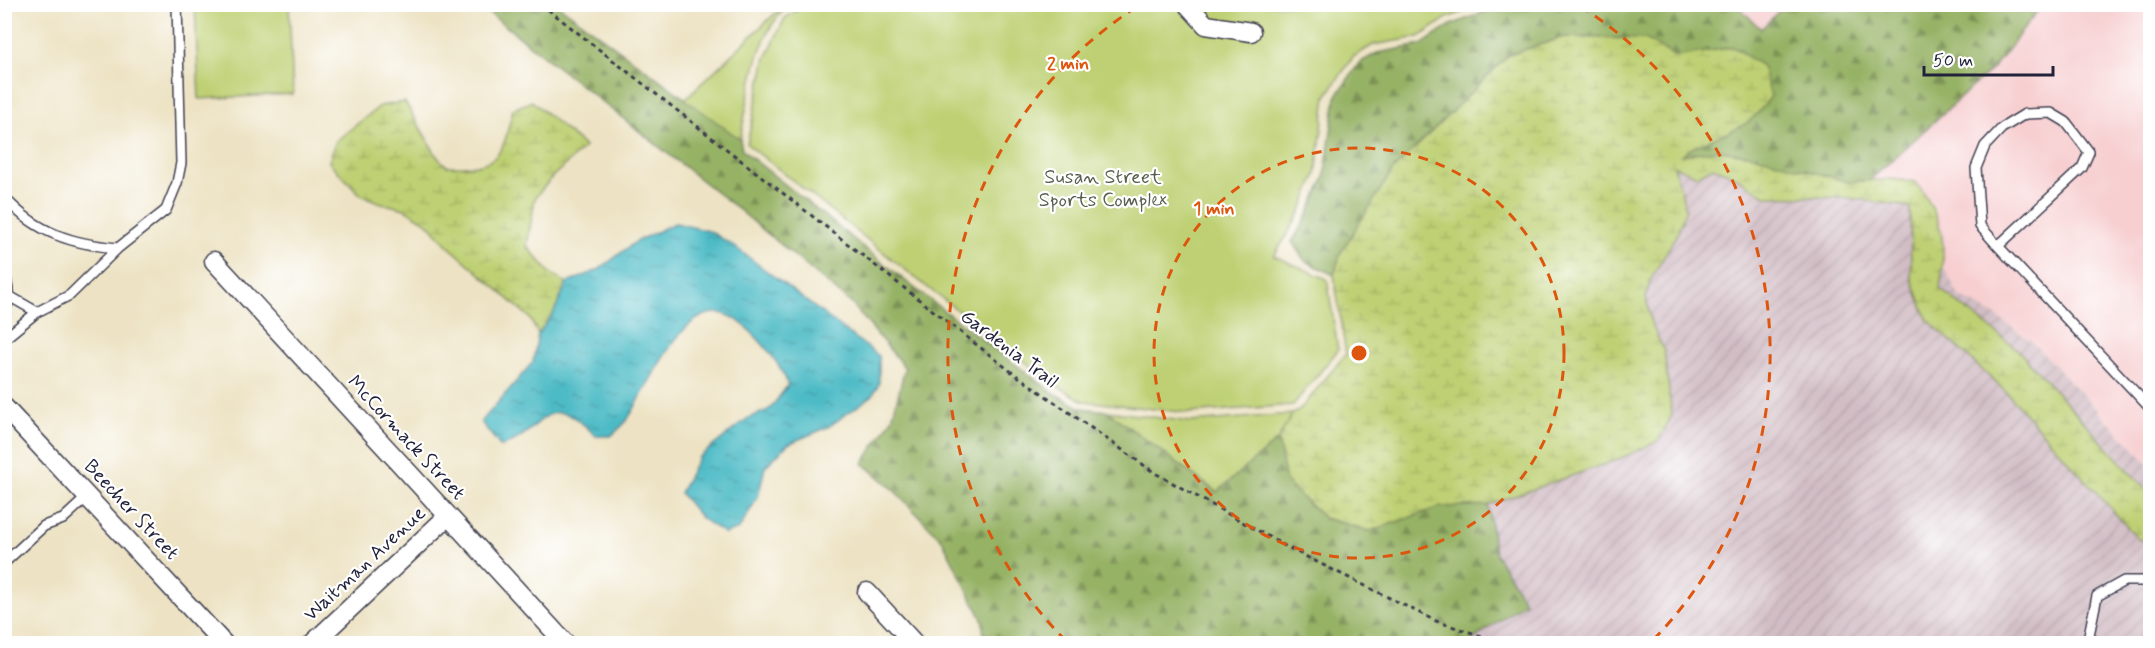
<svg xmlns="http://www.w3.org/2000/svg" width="2155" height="648" viewBox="0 0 2155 648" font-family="Mynerve,sans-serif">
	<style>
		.built { fill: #f7cfd0 }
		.industrial { fill: url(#industrial-furrows) }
		.forest { fill: url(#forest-firs); stroke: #5c6a50; stroke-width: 1.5 }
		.wetland { fill: url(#wetland-marsh); stroke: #707957; stroke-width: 1.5 }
		.green { fill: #bed073; stroke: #707957; stroke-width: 1.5 }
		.water { fill: url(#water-ripples); stroke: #386e80; stroke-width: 1.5 }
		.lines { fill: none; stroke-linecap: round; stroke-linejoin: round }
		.service-casing { stroke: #403f50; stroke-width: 12 }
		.minor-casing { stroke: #403f50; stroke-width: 21 }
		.path { stroke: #403f50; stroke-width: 3; stroke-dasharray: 4.5 4.5; stroke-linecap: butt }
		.service { stroke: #fff; stroke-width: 9 }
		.minor { stroke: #fff; stroke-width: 18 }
		.ring { fill: none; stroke: #de560e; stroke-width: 3; stroke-dasharray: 10 8 }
		.labels { text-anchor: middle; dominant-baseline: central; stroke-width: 4.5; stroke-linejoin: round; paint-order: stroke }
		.park-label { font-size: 20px; fill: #595f4f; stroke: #fff }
		.street-label { font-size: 20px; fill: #22223b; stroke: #fff }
		.centre { fill: #de560e; stroke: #fff; stroke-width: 3 }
		.ring-label { font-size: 18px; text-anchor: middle; font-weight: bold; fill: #de560e; stroke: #fff; stroke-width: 4.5; stroke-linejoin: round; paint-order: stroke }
	</style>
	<defs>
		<pattern id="industrial-furrows" width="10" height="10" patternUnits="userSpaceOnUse" patternTransform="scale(1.5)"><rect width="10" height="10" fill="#d2bdc5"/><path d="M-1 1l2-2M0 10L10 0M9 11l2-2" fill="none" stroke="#b4a2aa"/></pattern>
		<pattern id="forest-firs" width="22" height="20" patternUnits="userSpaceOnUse" patternTransform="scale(1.5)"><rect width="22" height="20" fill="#96b265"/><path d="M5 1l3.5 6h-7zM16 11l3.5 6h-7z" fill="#7a9054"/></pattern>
		<pattern id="wetland-marsh" width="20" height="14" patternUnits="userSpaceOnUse" patternTransform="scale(1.5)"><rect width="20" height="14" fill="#bed073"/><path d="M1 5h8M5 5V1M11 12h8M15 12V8" fill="none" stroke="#a3b264"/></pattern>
		<pattern id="water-ripples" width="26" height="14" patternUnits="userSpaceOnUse" patternTransform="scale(1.5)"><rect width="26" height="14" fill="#4dbbc6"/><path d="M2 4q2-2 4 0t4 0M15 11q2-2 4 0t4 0" fill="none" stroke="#4098a2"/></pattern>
	</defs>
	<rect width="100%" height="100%" fill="#fff"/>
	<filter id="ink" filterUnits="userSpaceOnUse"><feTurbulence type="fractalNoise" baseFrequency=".0167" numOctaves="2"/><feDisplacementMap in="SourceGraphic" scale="12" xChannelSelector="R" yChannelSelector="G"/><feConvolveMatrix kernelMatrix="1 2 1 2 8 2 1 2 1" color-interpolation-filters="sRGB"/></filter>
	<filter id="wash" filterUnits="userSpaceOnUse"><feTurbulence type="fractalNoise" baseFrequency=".008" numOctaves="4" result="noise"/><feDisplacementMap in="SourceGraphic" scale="24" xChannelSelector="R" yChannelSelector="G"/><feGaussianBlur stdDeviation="1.35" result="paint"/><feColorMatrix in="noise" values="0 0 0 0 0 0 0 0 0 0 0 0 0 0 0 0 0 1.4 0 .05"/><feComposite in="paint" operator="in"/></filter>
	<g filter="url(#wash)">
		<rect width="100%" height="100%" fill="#ede3c4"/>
		<path class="built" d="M1737,5H1785L1761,30Z
			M2031,5H2150V465L2031,341L1995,315L1959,296L1944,267L1941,228L1935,208L1917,182L1892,179L1869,181L1993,68L2037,12Z"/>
		<path class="industrial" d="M1673,165L1713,166L1733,175L1765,196L1849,198L1910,207L1911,277L1927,319L2008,394L2139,540L2150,539V643L1468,644L1525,602L1495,553L1488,505L1617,460L1658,442L1672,416L1664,350L1651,323L1646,297L1650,281L1678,232L1686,208Z
			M1944,267L1959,296L1995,315L2031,341L2150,465V494L2115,453L1940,289Z"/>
		<path class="forest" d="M2031,4L2037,12L1993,68L1869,181L1848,182L1718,150L1680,156L1704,140L1749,121L1733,47L1676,57L1645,39L1564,37L1509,55L1341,252L1334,275L1305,261L1292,242L1307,217L1324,179L1336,97L1359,63L1377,53L1421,45L1451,25L1492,9L1494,5H1737L1761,29L1785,5Z
			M479,5H558L740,139L742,150L922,294L1052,392L1081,408L1107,411L1216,492L1278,439L1286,482L1324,518L1370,531L1440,507L1488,505L1495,553L1525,602L1468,643H984L983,621L942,540L892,488L863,463L892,419L905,368L852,304L738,209Z"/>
		<path class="wetland" d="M1564,37L1645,39L1676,57L1733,47L1762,66L1771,96C1765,105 1758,114 1749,121C1729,136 1701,139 1681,155L1718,150L1753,155L1848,182L1892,179L1916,182C1944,221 1947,243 1940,289L2017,349L2150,494V539L2139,540L2008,394L1927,319L1911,277L1910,207L1849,198L1765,196L1733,175L1713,167L1697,176L1674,166L1686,208L1678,232L1650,281L1646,297L1651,323L1664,350L1672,416L1658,441L1617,460L1488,505L1440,507L1370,531L1324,518L1286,482L1278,439L1292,414L1299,411L1346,354L1334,275L1341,252L1393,170L1509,55Z
			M532,101L585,147L553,176L535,198L527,246L550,273L567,283L553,314L538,334L529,317L447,245L429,224L405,209L381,203L361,195L329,162L336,141L380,106L405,102L438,158L447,166C501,168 502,156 513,109Z"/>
		<path class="green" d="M195,5H289L293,94L199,99Z
			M784,5H791C755,27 749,100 740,139L685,99Z
			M806,5H1481L1447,18L1419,37L1373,45L1353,57L1326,96L1316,175L1300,213L1274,256L1327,279L1338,350L1293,405L1189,413L1084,401L1057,386L927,287L747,144L766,58L785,18Z
			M1107,411L1191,422L1292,414L1278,439L1217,492Z"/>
		<path class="water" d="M675,223L709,231L731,244L879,356V384L872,396L828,427L788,444L765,467L758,497L739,529L725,534L701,518L680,493L698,458L747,419L770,409L788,385C780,362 763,343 746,327C690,274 652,385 627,420C623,426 616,431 611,436H596C546,385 547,430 501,447L481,422L533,362L538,334L553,314L567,283L598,270L637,241Z"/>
	</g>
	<g filter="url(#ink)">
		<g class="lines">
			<defs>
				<path id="service" d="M4,197C36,233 72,244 118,248L166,210L177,183L181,163L177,4
					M1998,246L2082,168L2089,152L2066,122L2051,113L2025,114L2002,128L1985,146L1976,168L1980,226L1998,246L2150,408
					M4,265L9,296L37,312L4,339
					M37,312L70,295L118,248
					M4,319L9,296
					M4,563L44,526L63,519L88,496
					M2096,644L2089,635L2097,596L2124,581H2150"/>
				<path id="minor" d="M1187,4L1206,25L1251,32
					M214,261L566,644
					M4,407L224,644
					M867,592L915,644
					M312,644L448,516"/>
			</defs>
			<use href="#service" class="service-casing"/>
			<use href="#minor" class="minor-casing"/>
			<path class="path" d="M192,4L195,8
				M541,4L1009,370L1155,473L1287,547L1436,621L1506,644"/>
			<use href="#service" class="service"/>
			<use href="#minor" class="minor"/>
		</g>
	</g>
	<g class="ring">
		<circle cx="1359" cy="353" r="205"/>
		<path d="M1066 641A411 411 0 0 1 1138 6M1580 6A411 411 0 0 1 1652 641"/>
	</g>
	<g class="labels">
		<g class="park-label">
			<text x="1103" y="177">Susan Street<tspan x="1103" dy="23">Sports Complex</tspan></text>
		</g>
		<g class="street-label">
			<text transform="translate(1009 349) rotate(37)">Gardenia Trail</text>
			<text transform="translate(406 438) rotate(47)">McCormack Street</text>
			<text transform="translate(131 510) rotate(47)">Beecher Street</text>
			<text transform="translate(365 564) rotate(-43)">Waitman Avenue</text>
		</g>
	</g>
	<circle cx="1359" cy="353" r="9" class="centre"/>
	<g class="ring-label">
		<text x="1068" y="69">2 min</text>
		<text x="1214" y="214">1 min</text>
	</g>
	<rect width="2155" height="648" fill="none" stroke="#fff" stroke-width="24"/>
	<path d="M1924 66v9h129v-9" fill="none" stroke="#22223b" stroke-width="3"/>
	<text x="1933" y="66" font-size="18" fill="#22223b" stroke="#ffffff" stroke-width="4.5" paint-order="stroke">50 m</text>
</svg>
